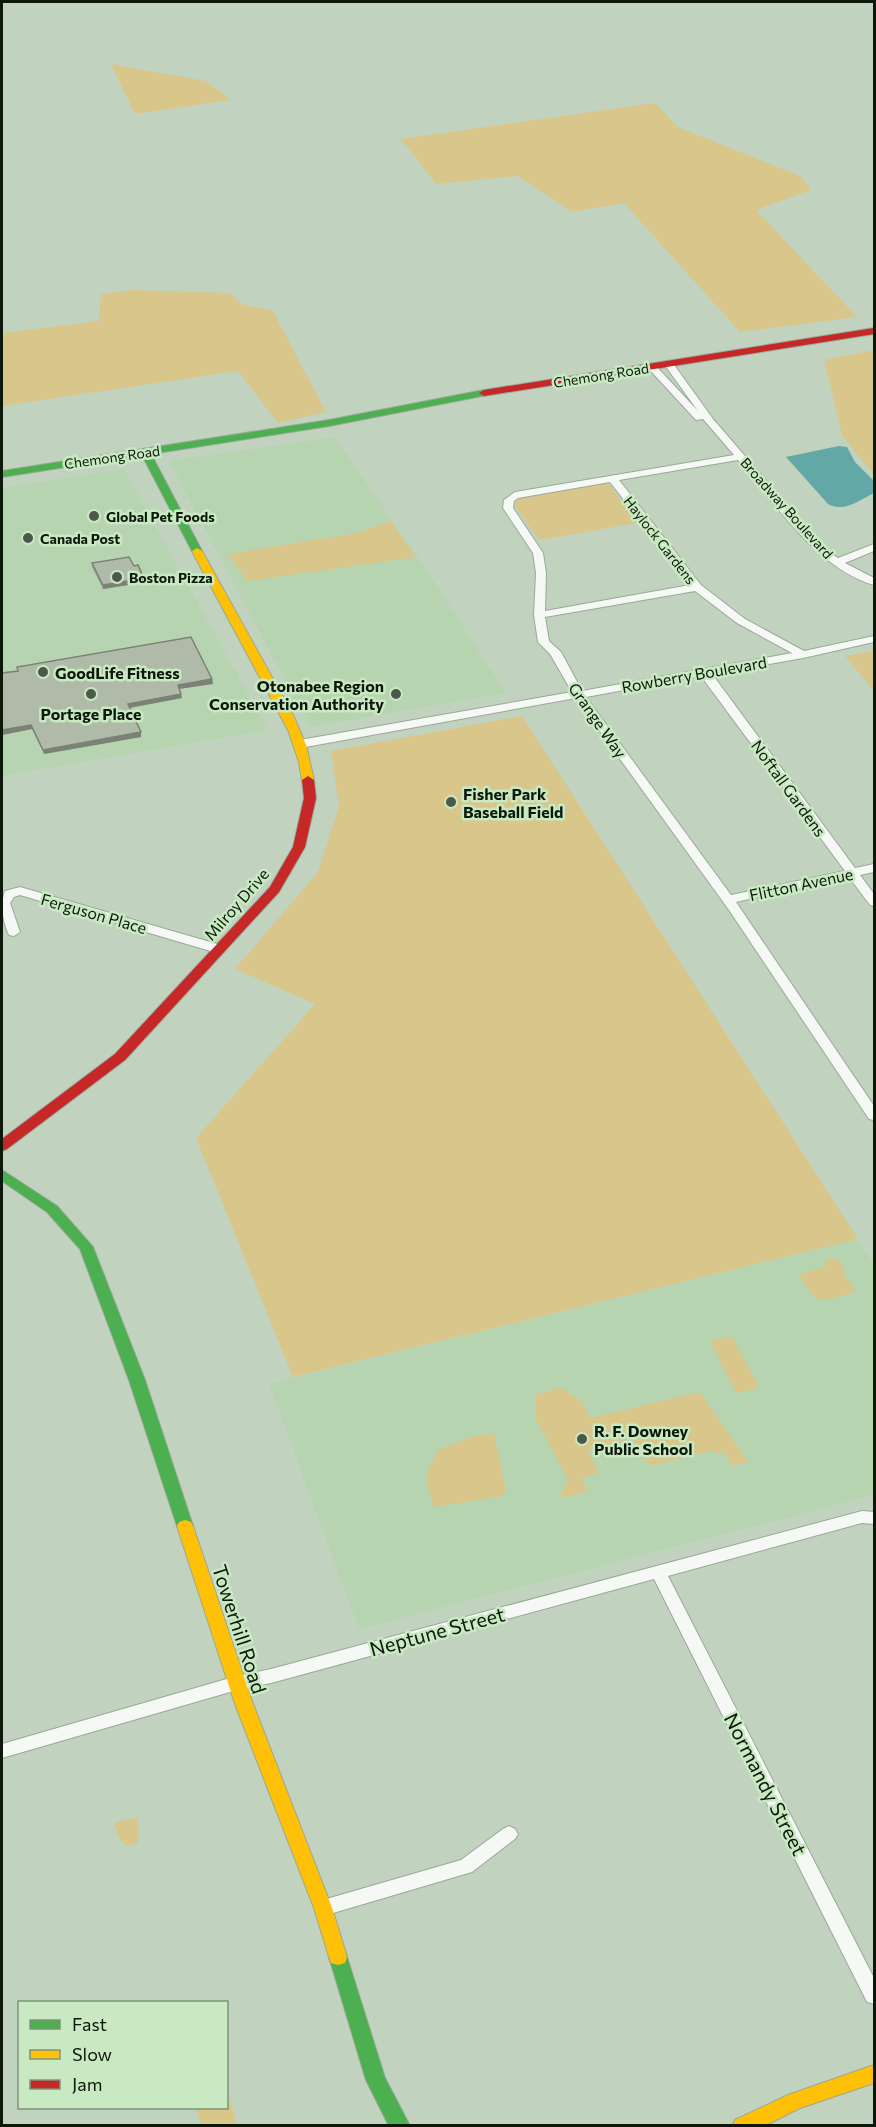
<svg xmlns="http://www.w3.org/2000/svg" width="876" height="2127" viewBox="0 0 876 2127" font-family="Commissioner,sans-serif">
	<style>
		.built { fill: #b7d4b1 }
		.green { fill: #d9c68a }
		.water { fill: #62a8a6 }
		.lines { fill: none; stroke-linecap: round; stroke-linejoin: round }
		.street-casing { stroke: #99a898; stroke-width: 2 }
		.fast-casing { stroke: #99a898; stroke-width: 2 }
		.slow-casing { stroke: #99a898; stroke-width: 2 }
		.jam-casing { stroke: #99a898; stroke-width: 2 }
		.street { fill: #f6f8f5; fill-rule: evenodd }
		.fast { fill: #4caf50; fill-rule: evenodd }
		.slow { fill: #ffc107; fill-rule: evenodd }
		.jam { fill: #c62828; fill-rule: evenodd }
		.wall { fill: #96a090 }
		.shaded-wall { fill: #7a8276 }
		.building { fill: #afbaa8; stroke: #7a8276; stroke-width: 1.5 }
		.poi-dot { fill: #4c594a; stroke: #c8e9c2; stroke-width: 2 }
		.labels { text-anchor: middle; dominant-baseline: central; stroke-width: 5; stroke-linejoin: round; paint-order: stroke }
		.far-street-label { font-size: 14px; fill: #0d180b; stroke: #c8e9c2 }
		.far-poi-label { font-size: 14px; font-weight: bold; fill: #0d180b; stroke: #c8e9c2; text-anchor: start }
		.poi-label { font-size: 16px; font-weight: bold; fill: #0d180b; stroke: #c8e9c2; text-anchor: start }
		.street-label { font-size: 16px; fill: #0d180b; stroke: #c8e9c2 }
		.near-street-label { font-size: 20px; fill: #0d180b; stroke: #c8e9c2 }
	</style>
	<rect width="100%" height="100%" fill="#c1d3be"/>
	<path class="built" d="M335,437L435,583L506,693L310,727L169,461Z
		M124,469L268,730L2,776V488Z
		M858,1239L874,1265V1495L359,1629L269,1384Z"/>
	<path class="green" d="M111,64L206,81L231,100L135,114Z
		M655,103L678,127L800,176L811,190L756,210L857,317L740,332L624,203L572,212L518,176L436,184L401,139Z
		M133,290L231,293L241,304L273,311L326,412L278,423L238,371L2,406V333L99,321L101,294Z
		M874,350V475L842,435L824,360Z
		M596,484H609L637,523L539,540L515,506L514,500L526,495Z
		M391,521L416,557L247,581L228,554L357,533Z
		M874,651V691L845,656Z
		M522,716L858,1239L293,1377L196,1138L315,1004L235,969L318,872L339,806L331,751Z
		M838,1258L846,1270L841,1271L856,1291C823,1302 817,1307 799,1275L826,1266L825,1261Z
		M732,1336L759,1388L736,1393L710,1341Z
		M561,1387L582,1402L590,1418L700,1392L748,1462L732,1466L724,1452L716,1454L713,1450L652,1466L649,1461L645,1462L633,1439L588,1450L599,1473L582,1478L588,1491L561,1498L560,1496L568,1480L536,1419L535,1395Z
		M494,1433L506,1492L503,1496L433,1507L426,1475L438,1450L471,1437Z
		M137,1817L139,1826L138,1843L126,1846L119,1838L114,1823Z
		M227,2088L237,2125H201L196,2108H226Z"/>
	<path class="water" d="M839,446L847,447L855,462L874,481V493C859,500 845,513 828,504L786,457Z"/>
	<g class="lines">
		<defs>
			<path id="street" d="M666,362H672L713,419L826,550L838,558L874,544V551L845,563L874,578V585C818,569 775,504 738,460L619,480L701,585L745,619L804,651L874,636V642L803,658L712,674L855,868L874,864V872L860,875L874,894V906L870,905L849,877L736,902L874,1106V1120L869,1119L729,910L576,698L300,748L294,744L300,740L572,692L550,654L538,642L534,615L536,573L533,553L503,508L504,500L515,492L734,455L703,419L696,420L647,367L655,365L698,411L664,364ZM610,482L690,585L545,611L546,573L543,553L513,508L514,501L518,498ZM695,591L737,623L792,653L582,691L561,652L549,641L545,617ZM701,676L845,871L731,895L586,697Z
				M20,887L224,946L225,949L224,952H214L20,895L14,897L10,903L20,932L14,936L9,935C3,923 0,904 5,891Z
				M862,1511L874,1512V1524L862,1523L668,1576L874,1978V2004L867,2002L654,1579L271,1683L237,1690L2,1758V1744L237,1676L271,1669Z
				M509,1826L515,1829L518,1834L515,1839L472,1872L323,1916L317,1914L314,1908L317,1902L323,1900L461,1860L503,1829Z"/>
			<path id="fast" d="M484,390L489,393L487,395L329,426L151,454L202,551L197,554L192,551L142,455L2,477V471L329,420Z
				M2,1170L57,1206L93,1247L145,1380L193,1526L191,1530L185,1532L179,1530L177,1526L129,1380L80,1249L47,1212L2,1181Z
				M338,1949L345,1951L347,1957L385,2078L410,2126H389L366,2080L329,1957L331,1951Z"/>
			<path id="slow" d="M197,548L202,551L293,715L306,745L314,780L312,783H304L302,780L299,762L288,730L192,551Z
				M185,1520L191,1522L193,1526L253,1704L332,1908L347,1957L345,1963L338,1965L331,1963L329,1957L314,1908L235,1704L177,1526L179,1522Z
				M874,2065V2083L800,2108L764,2126H732L735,2120L788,2095Z"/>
			<path id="jam" d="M874,328V334L484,396L479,393L484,390Z
				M308,776L314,780L316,798L305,847L279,892L125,1060L7,1149L2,1151V1139L115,1054L270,887L293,847L304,798L302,780Z"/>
		</defs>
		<use href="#street" class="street-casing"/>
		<use href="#fast" class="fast-casing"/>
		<use href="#slow" class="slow-casing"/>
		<use href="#jam" class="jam-casing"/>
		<use href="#street" class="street"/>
		<use href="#fast" class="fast"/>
		<use href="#slow" class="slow"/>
		<use href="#jam" class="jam"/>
	</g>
	<path class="wall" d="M92,563L143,580L140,581V583L103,589L92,567Z
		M17,667L212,679L213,684L179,689L182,698L130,708L141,732V737L44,754L32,729L2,735V673L17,671Z"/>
	<path class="shaded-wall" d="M143,576V580L140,581V583L103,589V585Z
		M212,679L213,684L178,689V685Z
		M181,694L182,698L128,708V704Z
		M31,725L32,729L2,735V730Z
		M141,732V737L44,754L43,750Z"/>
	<path class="building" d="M129,557L134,566L138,565L143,576H139L140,579L103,585L92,563Z
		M191,637L212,679L178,685L181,694L128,704L141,732L43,750L31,725L2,730V673L18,671L17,667Z"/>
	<g class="poi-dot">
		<circle cx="94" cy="516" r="6"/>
		<circle cx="28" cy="538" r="6"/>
		<circle cx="117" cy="577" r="6"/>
		<circle cx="43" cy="672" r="6"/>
		<circle cx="91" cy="694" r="6"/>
		<circle cx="396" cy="694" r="6"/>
		<circle cx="451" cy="802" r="6"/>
		<circle cx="582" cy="1439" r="6"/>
	</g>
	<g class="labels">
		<g class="far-street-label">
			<text transform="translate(601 375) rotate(-9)">Chemong Road</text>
			<text transform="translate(112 457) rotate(-8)">Chemong Road</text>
			<text transform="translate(787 508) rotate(48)">Broadway Boulevard</text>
			<text transform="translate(660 540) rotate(52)">Haylock Gardens</text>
		</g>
		<g class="far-poi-label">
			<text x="106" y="516">Global Pet Foods</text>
			<text x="40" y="538">Canada Post</text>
			<text x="129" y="577">Boston Pizza</text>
		</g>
		<g class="poi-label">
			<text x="55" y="672">GoodLife Fitness</text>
			<text x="384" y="685" text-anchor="end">Otonabee Region<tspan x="384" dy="18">Conservation Authority</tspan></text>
			<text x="91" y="713" text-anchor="middle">Portage Place</text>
			<text x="463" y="793">Fisher Park<tspan x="463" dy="18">Baseball Field</tspan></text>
			<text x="594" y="1430">R. F. Downey<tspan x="594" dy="18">Public School</tspan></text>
		</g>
		<g class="street-label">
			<text transform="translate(694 674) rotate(-10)">Rowberry Boulevard</text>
			<text transform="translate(598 720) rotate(55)">Grange Way</text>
			<text transform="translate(789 788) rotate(54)">Noftall Gardens</text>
			<text transform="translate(801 884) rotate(-12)">Flitton Avenue</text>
			<text transform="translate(236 904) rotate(-49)">Milroy Drive</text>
			<text transform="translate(94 913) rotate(16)">Ferguson Place</text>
		</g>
		<g class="near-street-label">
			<text transform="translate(240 1629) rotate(72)">Towerhill Road</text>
			<text transform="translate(437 1631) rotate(-15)">Neptune Street</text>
			<text transform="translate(766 1784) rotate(63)">Normandy Street</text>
		</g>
	</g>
	<rect width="876" height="2127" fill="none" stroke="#0d180b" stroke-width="6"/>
	<rect x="18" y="2001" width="210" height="108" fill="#c8e9c2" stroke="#7d9579" stroke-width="1.5"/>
	<rect x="30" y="2020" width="30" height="9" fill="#4caf50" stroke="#7d9579" stroke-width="1.5"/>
	<text x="72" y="2031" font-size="18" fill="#0d180b">Fast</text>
	<rect x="30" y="2050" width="30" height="9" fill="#ffc107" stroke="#7d9579" stroke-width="1.5"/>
	<text x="72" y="2061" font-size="18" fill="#0d180b">Slow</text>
	<rect x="30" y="2080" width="30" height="9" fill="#c62828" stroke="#7d9579" stroke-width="1.5"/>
	<text x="72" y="2091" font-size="18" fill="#0d180b">Jam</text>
</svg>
